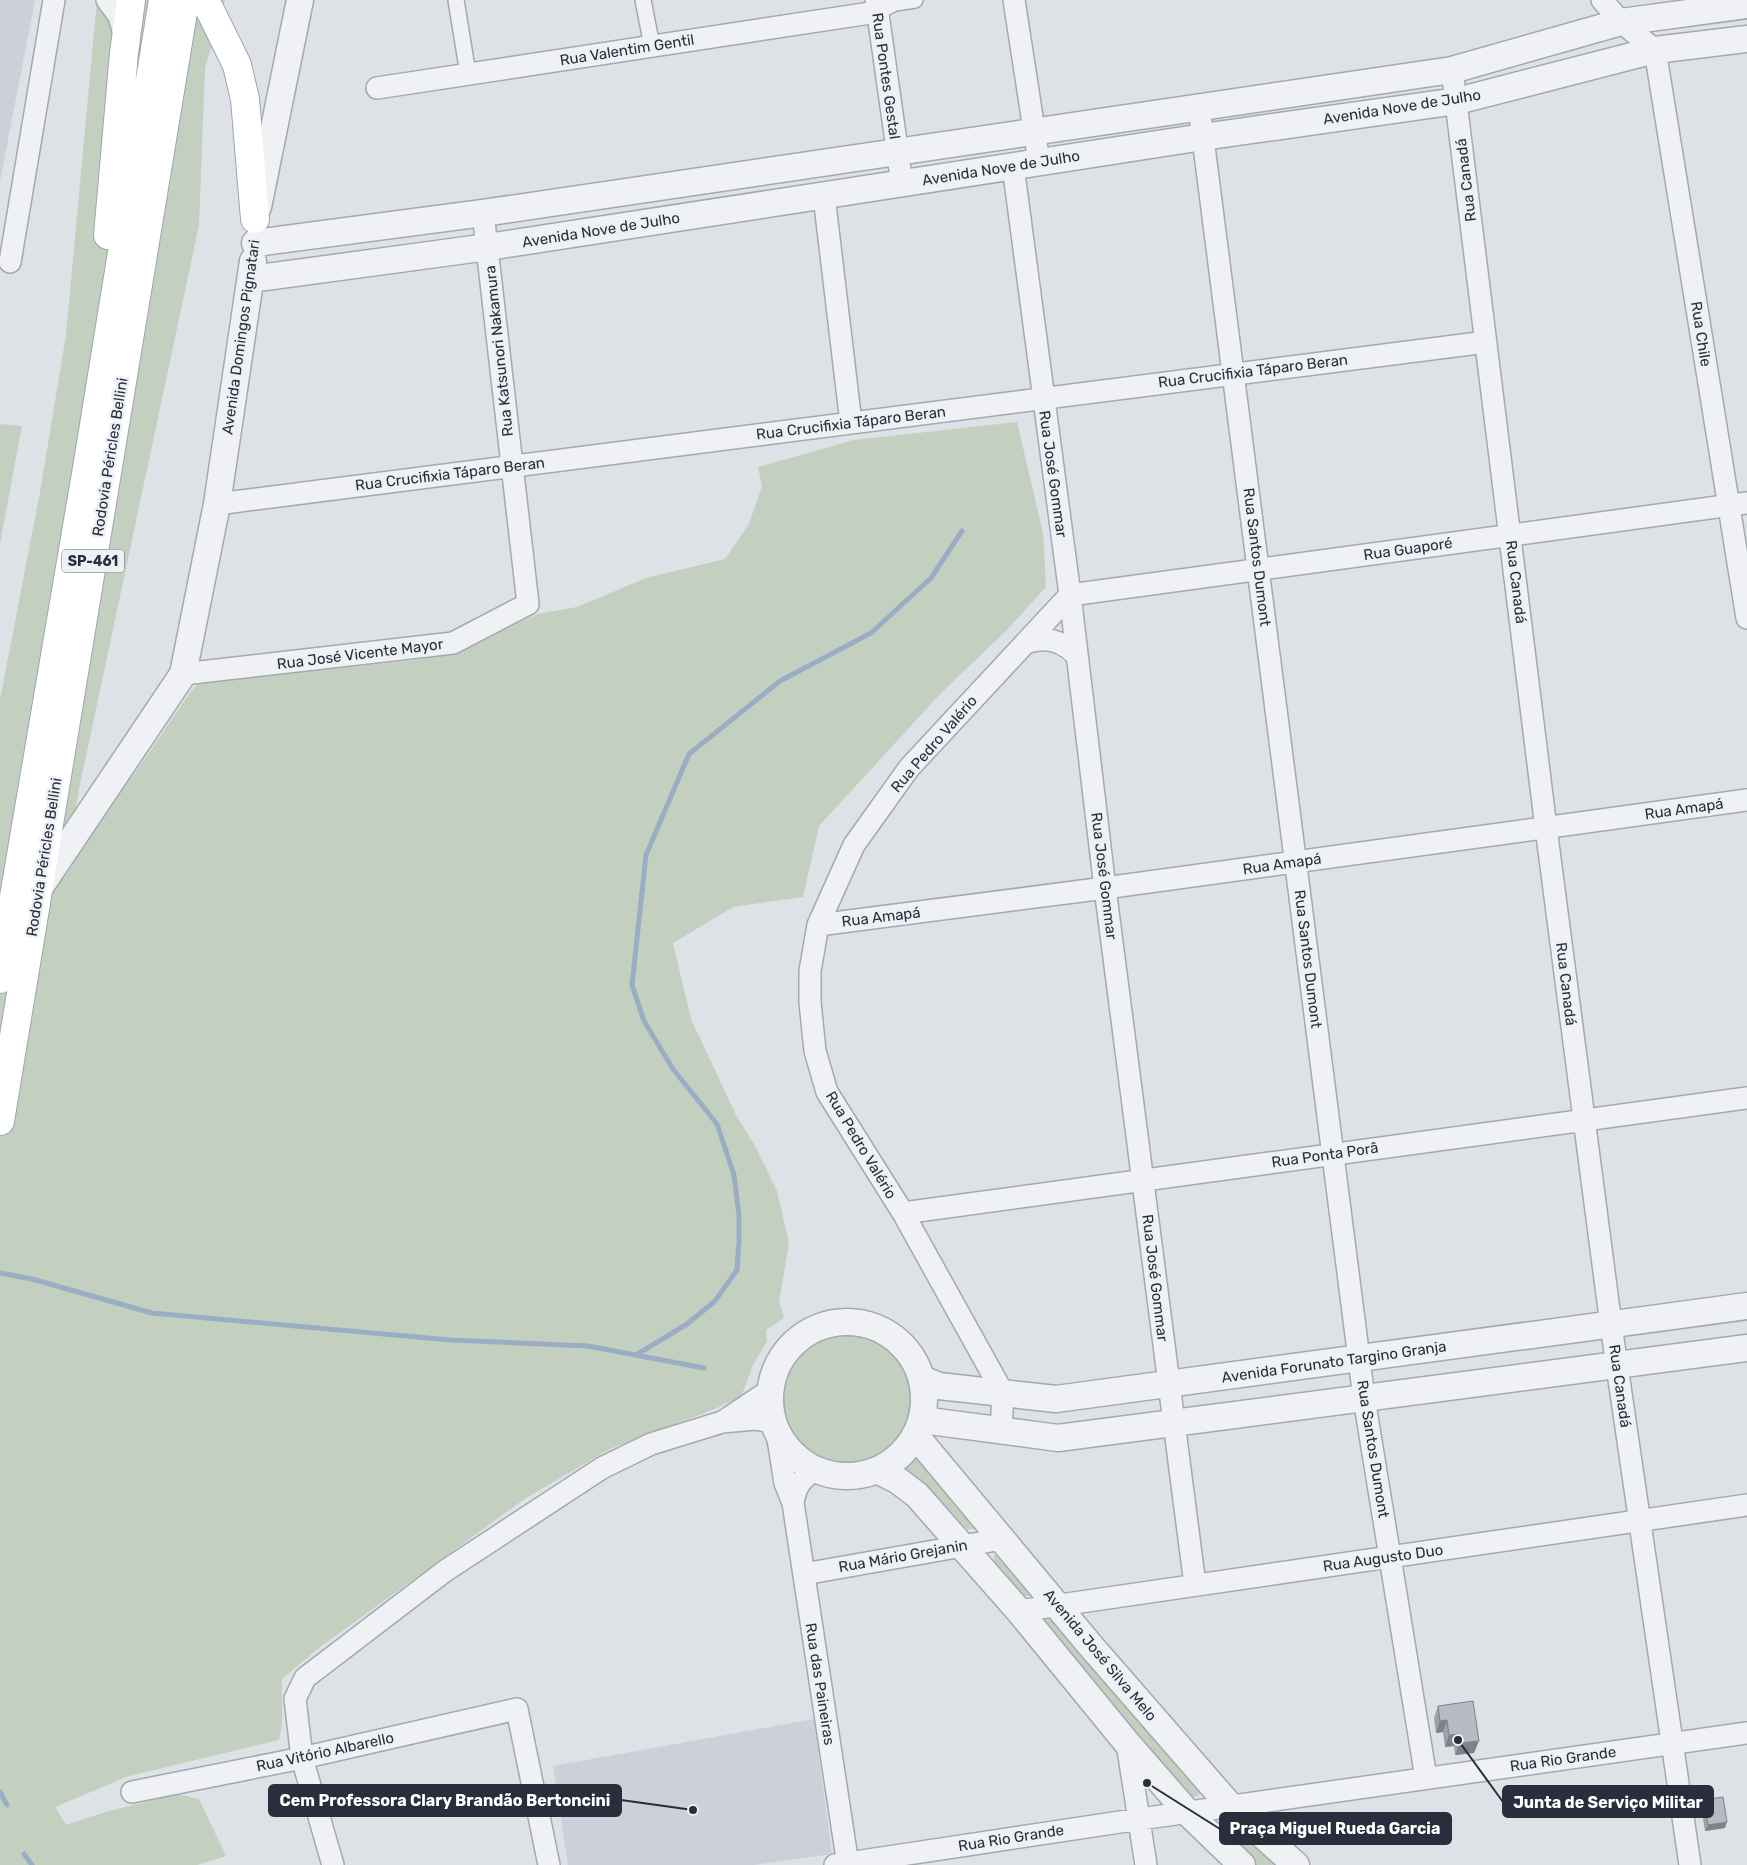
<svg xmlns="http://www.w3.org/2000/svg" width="1747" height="1865" viewBox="0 0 1747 1865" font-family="Rubik,sans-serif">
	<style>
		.built { fill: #ccd0d8 }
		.green { fill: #c3d0bf }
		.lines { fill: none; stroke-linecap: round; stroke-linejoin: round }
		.stream { stroke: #9badc4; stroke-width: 5 }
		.pedestrian-casing { stroke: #a4a8b0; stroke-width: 18 }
		.minor-casing { stroke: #a4a8b0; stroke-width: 24 }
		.tertiary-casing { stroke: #a4a8b0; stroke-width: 29 }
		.primary-casing { stroke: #9ea5b1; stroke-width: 30 }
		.pedestrian { stroke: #f0f1f5; stroke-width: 15 }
		.minor { stroke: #f0f1f5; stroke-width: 21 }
		.tertiary { stroke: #f0f1f5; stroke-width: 26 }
		.primary { stroke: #fff; stroke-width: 28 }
		.wall { fill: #9ca0a8 }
		.shaded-wall { fill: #7f8288 }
		.building { fill: #b5bac3; stroke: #7f8288 }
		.labels { text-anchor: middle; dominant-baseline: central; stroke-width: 5; stroke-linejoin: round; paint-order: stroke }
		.shield { fill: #edf0f4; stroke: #636873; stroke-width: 1 }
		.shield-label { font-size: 14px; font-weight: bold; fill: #282e3c }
		.street-label { font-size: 15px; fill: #282e3c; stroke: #edf0f4 }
		.leader { fill: none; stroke: #282e3c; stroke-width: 2 }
		.callout-dot { fill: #282e3c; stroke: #edf0f4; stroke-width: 2 }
		.callout { fill: #282e3c; stroke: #282e3c; stroke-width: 2 }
		.callout-label { font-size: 16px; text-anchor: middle; font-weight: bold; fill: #fff }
	</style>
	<rect width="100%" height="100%" fill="#dee1e6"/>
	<path class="built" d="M0,0H35L0,181Z
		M814,1719L832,1854L754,1865H568L553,1766Z"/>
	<path class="green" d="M97,0H225L205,68L199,225L79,789L66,875L91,833L140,766L187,697L199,682L418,660L465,649L537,614L577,607L646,578L725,559L749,524L762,486L758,467L854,440L1017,422L1043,533L1046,587L1007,630L941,693L819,826L803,897L733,907L673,943L691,1019L736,1115L755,1146L777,1191L789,1243L779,1302L784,1318L766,1330L767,1341L753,1365L741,1397L710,1411L610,1449L526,1498L320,1647L282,1679V1723L279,1740L129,1776L55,1807L66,1825L109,1811L177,1794L199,1799L226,1856L197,1865H0V700L40,492L66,335Z
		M0,424L22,426L0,544Z
		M780 1397a67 67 0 1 1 134 0a67 67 0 1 1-134 0Z
		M918,1452L976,1522L974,1529H967L921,1480L904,1473L901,1468Z
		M1003,1552L1033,1590L1031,1596H1021L993,1562L995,1554Z
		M1055,1617L1203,1791L1195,1797L1187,1794L1044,1627L1045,1619Z
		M1229,1818L1284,1865H1253L1219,1828L1221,1820Z"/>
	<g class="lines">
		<path class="stream" d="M0,1273L32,1279L152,1313L450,1340L588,1346L704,1368
			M636,1355L687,1324L715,1301L737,1270L739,1241V1215L734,1175L717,1124L673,1069L644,1021L632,985L646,855L689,754L780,681L871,633L931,578L962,531
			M0,1792L7,1805
			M24,1854L32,1865"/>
		<defs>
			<path id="pedestrian" d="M456,0L468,74
				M643,0L652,46
				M877,12L895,3L915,0"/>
			<path id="minor" d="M107,0L119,16L125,37
				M876,0L902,184
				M1014,0L1039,162
				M1602,0L1621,22L1655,50L1747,618
				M1452,70L1546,828L1611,1325L1690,1865
				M377,88L877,12
				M1199,107L1364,1398L1426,1778
				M1013,166L1070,595L1105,888L1195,1585
				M824,196L851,423
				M10,262L54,0
				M217,504L1486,342
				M1025,643C1045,636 1063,640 1077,656
				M183,674L453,643L528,604L483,213
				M818,925L1105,888L1747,800
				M903,1213L1747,1098
				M724,1421L770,1390
				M1001,1430L1003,1393L903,1213L827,1092L815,1051L810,1002V971L818,925L854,845L909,768L1070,595L1747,503
				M777,1433L785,1483L793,1503L848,1865
				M793,1503C796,1485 801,1480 815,1469
				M804,1574L1002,1539
				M1019,1611L1747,1505
				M1127,1743L1146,1865
				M132,1792L302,1758L517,1709L549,1865
				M333,1865L302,1758L295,1699L305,1678L445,1571L602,1468L651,1444L722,1422L755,1419L773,1422
				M835,1865L1140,1819L1747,1733"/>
			<path id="tertiary" d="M258,207L300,0
				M255,243L483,213L1452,70L1621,22L1747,5
				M252,279L488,247L1203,137L1457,101L1655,50L1747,39
				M38,890L183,674L217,504L253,261
				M770 1399a77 77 0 1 1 154 0a77 77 0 1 1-154 0Z
				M922,1379L939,1386L1056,1399L1747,1306
				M922,1420L1058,1438L1747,1348
				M915,1435L1090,1645L1231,1807L1296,1865
				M877,1470L897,1480L917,1495L1019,1611L1127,1743L1188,1813L1242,1865"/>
			<path id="primary" d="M205,0L237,65L245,99L255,219
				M108,235L124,53L131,0
				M0,979L88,462L163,0
				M0,1121L185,0"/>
		</defs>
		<use href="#pedestrian" class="pedestrian-casing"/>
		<use href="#minor" class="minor-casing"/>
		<use href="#tertiary" class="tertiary-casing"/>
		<use href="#primary" class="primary-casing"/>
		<use href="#pedestrian" class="pedestrian"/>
		<use href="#minor" class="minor"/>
		<use href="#tertiary" class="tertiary"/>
		<use href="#primary" class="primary"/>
	</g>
	<path class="wall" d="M1438,1706L1474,1753L1455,1755L1454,1746L1445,1747L1443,1732L1436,1733L1434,1718Z
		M1703,1800L1725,1828L1705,1831L1701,1806Z"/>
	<path class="shaded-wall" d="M1447,1720L1443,1732L1436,1733L1440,1721Z
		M1458,1734L1454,1746L1445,1747L1449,1735Z
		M1479,1741L1474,1753L1455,1755L1460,1743Z
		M1727,1822L1725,1828L1705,1831L1708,1825Z"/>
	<path class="building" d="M1473,1701L1479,1741L1460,1743L1458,1734L1449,1735L1447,1720L1440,1721L1438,1706Z
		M1723,1797L1727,1822L1708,1825L1703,1800Z"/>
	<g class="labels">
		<rect class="shield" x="62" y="549.5" width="62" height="23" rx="4"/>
		<g class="shield-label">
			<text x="93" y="561">SP-461</text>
		</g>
		<g class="street-label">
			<text transform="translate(627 50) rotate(-9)">Rua Valentim Gentil</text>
			<text transform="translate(886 76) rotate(82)">Rua Pontes Gestal</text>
			<text transform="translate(1402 107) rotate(-9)">Avenida Nove de Julho</text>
			<text transform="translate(1001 168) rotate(-9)">Avenida Nove de Julho</text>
			<text transform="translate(1466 180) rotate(-97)">Rua Canadá</text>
			<text transform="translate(601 230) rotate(-9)">Avenida Nove de Julho</text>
			<text transform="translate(1701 334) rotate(81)">Rua Chile</text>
			<text transform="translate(241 337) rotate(-82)">Avenida Domingos Pignatari</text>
			<text transform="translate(499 351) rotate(-96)">Rua Katsunori Nakamura</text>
			<text transform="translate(1253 371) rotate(-7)">Rua Crucifixia Táparo Beran</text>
			<text transform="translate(851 423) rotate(-7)">Rua Crucifixia Táparo Beran</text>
			<text transform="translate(110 457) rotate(-81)">Rodovia Péricles Bellini</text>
			<text transform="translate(450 474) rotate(-7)">Rua Crucifixia Táparo Beran</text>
			<text transform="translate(1053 474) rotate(82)">Rua José Gommar</text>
			<text transform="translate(1408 549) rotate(-8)">Rua Guaporé</text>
			<text transform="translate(1257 557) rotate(83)">Rua Santos Dumont</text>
			<text transform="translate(1516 582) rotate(83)">Rua Canadá</text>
			<text transform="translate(360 654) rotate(-7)">Rua José Vicente Mayor</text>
			<text transform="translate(934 744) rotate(-49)">Rua Pedro Valério</text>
			<text transform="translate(1684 809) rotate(-8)">Rua Amapá</text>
			<text transform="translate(44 857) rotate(-81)">Rodovia Péricles Bellini</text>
			<text transform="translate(1282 864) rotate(-8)">Rua Amapá</text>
			<text transform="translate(1104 876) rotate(83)">Rua José Gommar</text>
			<text transform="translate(881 917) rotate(-7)">Rua Amapá</text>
			<text transform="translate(1308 959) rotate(83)">Rua Santos Dumont</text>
			<text transform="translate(1566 984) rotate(83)">Rua Canadá</text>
			<text transform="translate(861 1145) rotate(59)">Rua Pedro Valério</text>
			<text transform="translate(1325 1155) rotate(-8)">Rua Ponta Porâ</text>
			<text transform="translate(1155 1278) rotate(83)">Rua José Gommar</text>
			<text transform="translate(1334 1362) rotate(-8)">Avenida Forunato Targino Granja</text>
			<text transform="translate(1620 1386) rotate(82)">Rua Canadá</text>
			<text transform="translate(1373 1449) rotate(81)">Rua Santos Dumont</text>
			<text transform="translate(903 1556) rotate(-10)">Rua Mário Grejanin</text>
			<text transform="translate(1383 1558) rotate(-8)">Rua Augusto Duo</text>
			<text transform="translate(1100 1655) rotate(50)">Avenida José Silva Melo</text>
			<text transform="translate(820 1684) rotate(81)">Rua das Paineiras</text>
			<text transform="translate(325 1752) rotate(-12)">Rua Vitório Albarello</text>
			<text transform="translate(1563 1759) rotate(-8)">Rua Rio Grande</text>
			<text transform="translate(1011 1838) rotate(-9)">Rua Rio Grande</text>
		</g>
	</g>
	<path class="leader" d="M693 1810L621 1800M1458 1740L1503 1802M1147 1783L1220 1829"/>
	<g class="callout-dot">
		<circle cx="693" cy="1810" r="5"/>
		<circle cx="1458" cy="1740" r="5"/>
		<circle cx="1147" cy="1783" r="5"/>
	</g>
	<g class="callout">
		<rect x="269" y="1785" width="352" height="31" rx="5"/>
		<rect x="1503" y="1786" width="210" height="31" rx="5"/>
		<rect x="1220" y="1813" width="231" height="31" rx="5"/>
	</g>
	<g class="callout-label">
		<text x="445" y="1806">Cem Professora Clary Brandão Bertoncini</text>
		<text x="1608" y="1808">Junta de Serviço Militar</text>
		<text x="1335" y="1834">Praça Miguel Rueda Garcia</text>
	</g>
</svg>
